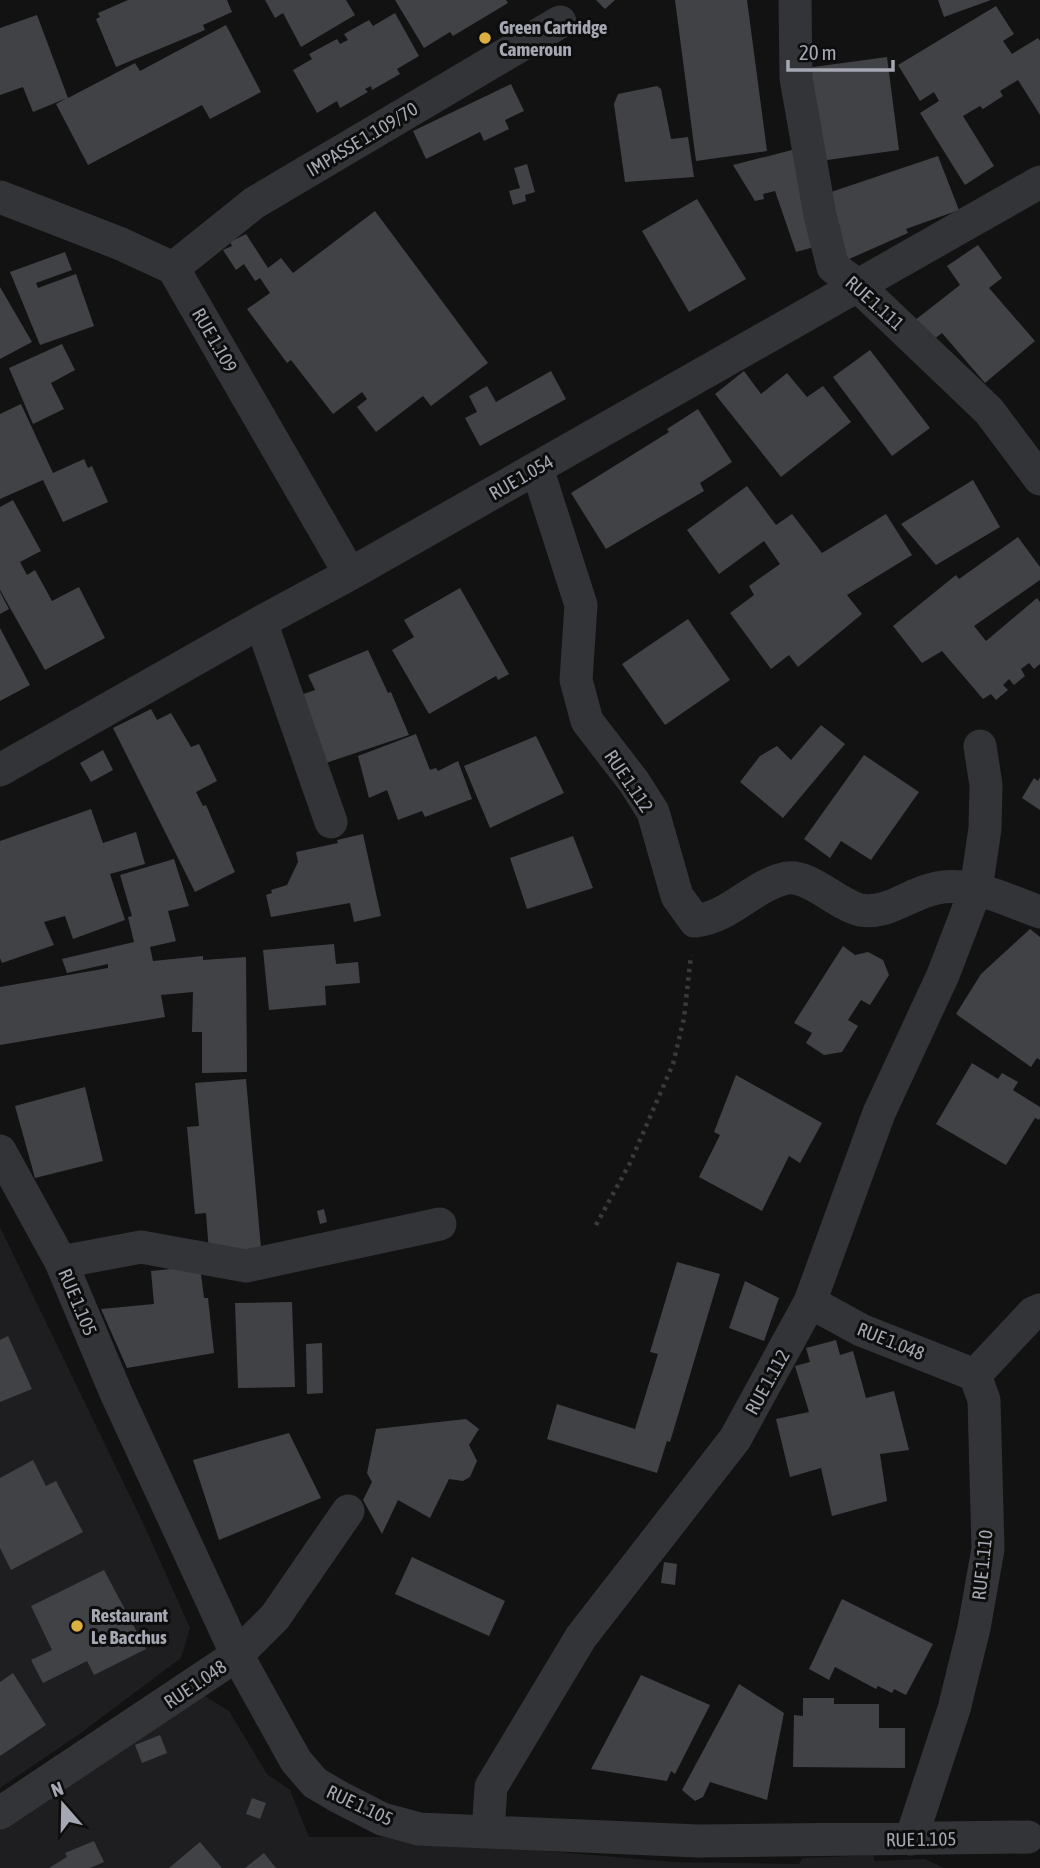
<svg xmlns="http://www.w3.org/2000/svg" width="1040" height="1868" viewBox="0 0 1040 1868" font-family="'Asap Condensed',sans-serif">
	<style>
		.built { fill: #1e1e20 }
		.building { fill: #414246 }
		.lines { fill: none; stroke-linecap: round; stroke-linejoin: round }
		.path { stroke: #393a3e; stroke-width: 4.5; stroke-dasharray: 3.5 5; stroke-linecap: butt }
		.minor { stroke: #333437; stroke-width: 33 }
		.poi-dot { fill: #dcb040; stroke: #0d0d0e; stroke-width: 2.5 }
		.labels { text-anchor: middle; dominant-baseline: central; stroke-width: 6; stroke-linejoin: round; paint-order: stroke }
		.poi-label { font-size: 19px; font-weight: bold; fill: #a5a8b2; stroke: #0d0d0e; text-anchor: start }
		.street-label { font-size: 19px; fill: #a5a8b2; stroke: #0d0d0e }
	</style>
	<rect width="100%" height="100%" fill="#121213"/>
	<path class="built" d="M0,1227L144,1525L190,1628L181,1658L78,1735L0,1788Z
		M205,1696L229,1711L267,1774L290,1790L309,1837H386L673,1862L799,1864L802,1858L873,1855L875,1861L925,1859L944,1868H0V1829Z"/>
	<path class="building" d="M128,0H227L232,12L203,25L205,30L116,67L96,19L100,17L98,13Z
		M265,0H346L355,15L301,47L283,13L275,18Z
		M395,0H506L508,3L453,36L450,32L424,48Z
		M596,0H615L605,9Z
		M675,0H747L767,151L696,161Z
		M938,0H991L944,17Z
		M996,6L1014,34L1003,41L1012,54L1038,38L1040,41V115L1018,80L1000,91L1003,96L983,109L980,106L963,116L994,166L965,185L920,113L939,101L934,92L920,101L898,65Z
		M395,13L419,56L397,69L400,74L372,90L371,86L365,89L368,92L340,108L337,101L317,113L293,70L312,59L309,54L337,39L340,44L348,40L344,34L369,20L373,26Z
		M37,15L68,98L135,63L140,71L226,25L261,92L210,119L202,105L88,165L56,104L67,98L33,112L23,87L0,95V28Z
		M887,57L899,150L820,161L806,68Z
		M511,84L524,111L505,120L509,129L484,141L480,132L426,159L413,131Z
		M657,86L661,89L671,139L688,137L694,177L625,182L614,104L618,94Z
		M792,150L818,246L796,252L775,191L763,194L764,199L755,201L733,165Z
		M938,156L959,210L906,229L908,233L840,263L825,194Z
		M527,164L535,192L525,195L526,201L513,205L509,191L520,188L514,168Z
		M697,199L746,279L689,312L642,231Z
		M375,211L488,363L431,406L423,396L376,432L357,407L367,399L362,392L333,414L291,360L287,363L247,309L270,293L260,278L255,281L244,264L236,270L223,250L232,246L230,242L246,234L268,268L281,258L293,273Z
		M978,245L1002,278L989,288L1035,341L985,383L942,333L929,343L914,321L960,285L947,266Z
		M65,252L72,270L36,283L38,288L76,274L94,326L40,345L10,272Z
		M0,287L32,342L0,359Z
		M62,344L75,370L51,383L64,409L33,424L9,368Z
		M870,350L930,428L892,456L833,377Z
		M551,371L566,399L480,446L465,418L477,412L469,396L487,386L496,402Z
		M744,371L761,394L787,373L807,397L823,386L851,422L781,477L715,394Z
		M21,404L53,473L84,459L88,468L92,466L108,502L63,522L43,480L0,499V414Z
		M698,409L732,462L700,483L704,491L606,549L571,493L669,432L667,429Z
		M973,480L1000,527L936,565L901,524Z
		M747,486L776,525L792,514L822,553L886,514L912,555L847,595L862,614L798,667L789,655L771,669L730,613L754,595L749,586L780,564L764,541L719,574L687,530Z
		M13,500L41,551L20,562L27,575L35,570L52,601L79,587L105,638L45,670L0,590V507Z
		M1018,537L1040,567V580L974,626L986,641L1037,598L1040,602V664L1034,669L1029,663L1021,669L1025,676L1014,685L1009,679L1003,685L1008,690L996,700L991,694L983,699L942,651L922,663L893,626L956,575L959,579Z
		M460,588L509,674L498,680L496,676L429,714L392,650L414,637L404,620Z
		M0,592L9,609L0,614Z
		M688,619L730,680L665,725L622,664Z
		M0,628L30,685L0,701Z
		M368,650L388,693L391,692L409,735L317,766L295,697L315,690L308,675Z
		M151,709L157,720L171,713L191,747L199,744L217,781L196,792L203,806L206,805L235,872L195,892L113,728Z
		M821,725L845,744L783,818L740,782L760,756L777,746L791,760Z
		M416,734L430,770L436,768L438,771L458,761L472,799L425,817L422,811L398,820L387,790L369,798L358,756Z
		M536,736L564,793L490,828L464,766Z
		M103,750L113,770L91,782L80,763Z
		M864,755L919,792L871,860L841,841L830,858L804,839Z
		M1040,777V810L1022,798L1034,778L1038,781Z
		M91,809L103,843L136,832L145,864L110,874L125,920L73,939L65,916L44,922L54,945L2,963L0,958V841Z
		M363,834L381,916L354,922L350,903L271,917L266,895L272,893L271,890L287,885L298,862L296,852L338,843L337,840Z
		M573,836L593,888L527,909L510,858Z
		M174,859L189,906L168,911L176,941L150,947L153,961L203,956V960L246,957L247,1072L202,1073V1032H192L193,992L161,995L165,1017L0,1045V987L108,968V964L67,973L62,959L134,942L128,917L132,916L120,875Z
		M1030,929L1040,937V1060L1037,1058L1031,1067L956,1014L981,974Z
		M334,944L336,964L358,962L360,983L325,986L326,1005L269,1010L263,950Z
		M843,946L855,955L868,952L883,960L889,975L870,1005L861,1000L848,1020L858,1026L842,1052L824,1055L806,1043L812,1033L794,1023Z
		M972,1063L998,1079L1002,1073L1018,1082L1013,1090L1040,1107V1118L1039,1120L1035,1118L1006,1165L936,1124Z
		M736,1075L822,1123L800,1163L789,1156L762,1211L699,1177L720,1135L714,1132Z
		M246,1079L261,1248L209,1253L206,1213L195,1214L187,1127L199,1126L195,1083Z
		M85,1087L103,1161L35,1178L15,1106Z
		M324,1209L327,1222L320,1224L317,1211Z
		M677,1262L720,1274L670,1442L667,1441L657,1473L547,1439L557,1404L635,1429L658,1354L650,1352Z
		M200,1266L204,1298H208L214,1353L127,1368L101,1309L154,1304L151,1271Z
		M745,1281L779,1298L764,1341L729,1328Z
		M292,1302L295,1387L238,1388L235,1303Z
		M8,1336L32,1389L0,1402V1340Z
		M836,1340L840,1355L853,1351L866,1398L894,1391L909,1450L880,1454L887,1501L832,1516L821,1468L790,1477L776,1419L809,1412L795,1366L810,1362L806,1348Z
		M322,1343L323,1393L307,1394L306,1344Z
		M466,1419L479,1429L469,1445L477,1461L470,1477L463,1481L449,1479L430,1518L398,1500L382,1534L363,1500L372,1482L367,1473L376,1429Z
		M289,1433L321,1498L219,1540L193,1460Z
		M33,1460L46,1486L56,1481L83,1532L11,1570L0,1548V1478Z
		M412,1557L505,1601L489,1636L395,1594Z
		M664,1562L677,1564L675,1585L661,1583Z
		M104,1570L146,1649L94,1675L87,1661L43,1683L31,1660L52,1650L31,1606Z
		M842,1599L933,1644L906,1695L894,1689L892,1693L878,1686L876,1689L835,1667L829,1680L809,1669Z
		M13,1673L46,1725L0,1756V1682Z
		M641,1675L710,1705L675,1774L671,1771L667,1781L591,1769Z
		M739,1684L784,1713L767,1800L710,1782L703,1797L695,1801L682,1790Z
		M803,1698H834V1704H879V1728H905V1768L793,1767L794,1715L803,1716Z
		M160,1735L167,1753L142,1763L135,1745Z
		M252,1798L266,1803L260,1819L246,1814Z
		M94,1841L104,1862L90,1868H49L67,1857L65,1853Z
		M200,1842L222,1868H169Z
		M264,1853L276,1868H245Z"/>
	<g class="lines">
		<path class="path" d="M596,1225L630,1163L673,1064L684,1018L691,955"/>
		<path class="minor" d="M795,0L796,78L820,215L833,267L857,285L989,411L1040,479
			M0,197L121,244L173,268L350,574
			M173,268L254,203L560,22
			M537,468L581,605L576,680L587,721L634,782L653,812L677,896L695,921C731,917 753,885 787,878C809,874 838,905 860,910C888,915 910,893 937,888C972,881 1008,901 1040,912
			M261,622L331,822
			M0,770L261,622L350,574L1040,182
			M0,1151L61,1262L116,1393L237,1655L296,1761L315,1783L339,1797L382,1819L419,1829L698,1841L1028,1837
			M61,1262L141,1247L246,1266L440,1224
			M810,1302L861,1330L975,1375
			M0,1813L237,1655L275,1617L348,1511
			M488,1832L491,1787L581,1637L735,1439L810,1302L879,1113L943,975L976,889L985,829L986,785L980,746
			M911,1839L954,1709L974,1628L988,1549L984,1400L975,1375L1033,1313L1040,1310"/>
	</g>
	<g class="poi-dot">
		<circle cx="485" cy="38" r="7"/>
		<circle cx="77" cy="1626" r="7"/>
	</g>
	<g class="labels">
		<g class="poi-label">
			<text x="499" y="27">Green Cartridge<tspan x="499" dy="22">Cameroun</tspan></text>
			<text x="91" y="1615">Restaurant<tspan x="91" dy="22">Le Bacchus</tspan></text>
		</g>
		<g class="street-label">
			<text transform="translate(362 139) rotate(-31)">IMPASSE 1.109/70</text>
			<text transform="translate(875 303) rotate(42)">RUE 1.111</text>
			<text transform="translate(215 340) rotate(60)">RUE 1.109</text>
			<text transform="translate(521 477) rotate(-30)">RUE 1.054</text>
			<text transform="translate(629 781) rotate(56)">RUE 1.112</text>
			<text transform="translate(78 1302) rotate(67)">RUE 1.105</text>
			<text transform="translate(891 1341) rotate(22)">RUE 1.048</text>
			<text transform="translate(767 1382) rotate(-61)">RUE 1.112</text>
			<text transform="translate(982 1565) rotate(-84)">RUE 1.110</text>
			<text transform="translate(195 1684) rotate(-34)">RUE 1.048</text>
			<text transform="translate(360 1805) rotate(25)">RUE 1.105</text>
			<text transform="translate(921 1839) rotate(-1)">RUE 1.105</text>
		</g>
	</g>
	<g transform="translate(63 1805) rotate(340)" stroke="#0d0d0e" stroke-width="5" paint-order="stroke">
	<path d="M0-5L12 26L0 18L-12 26Z" fill="#a5a8b2"/>
	<text y="-10" font-size="19" font-weight="bold" text-anchor="middle" fill="#a5a8b2">N</text>
	</g>
	<path d="M788 60v10h105v-10" fill="none" stroke="#a5a8b2" stroke-width="3.5"/>
	<text x="799" y="60" font-size="21" fill="#a5a8b2" stroke="#0d0d0e" stroke-width="5" paint-order="stroke">20 m</text>
</svg>
